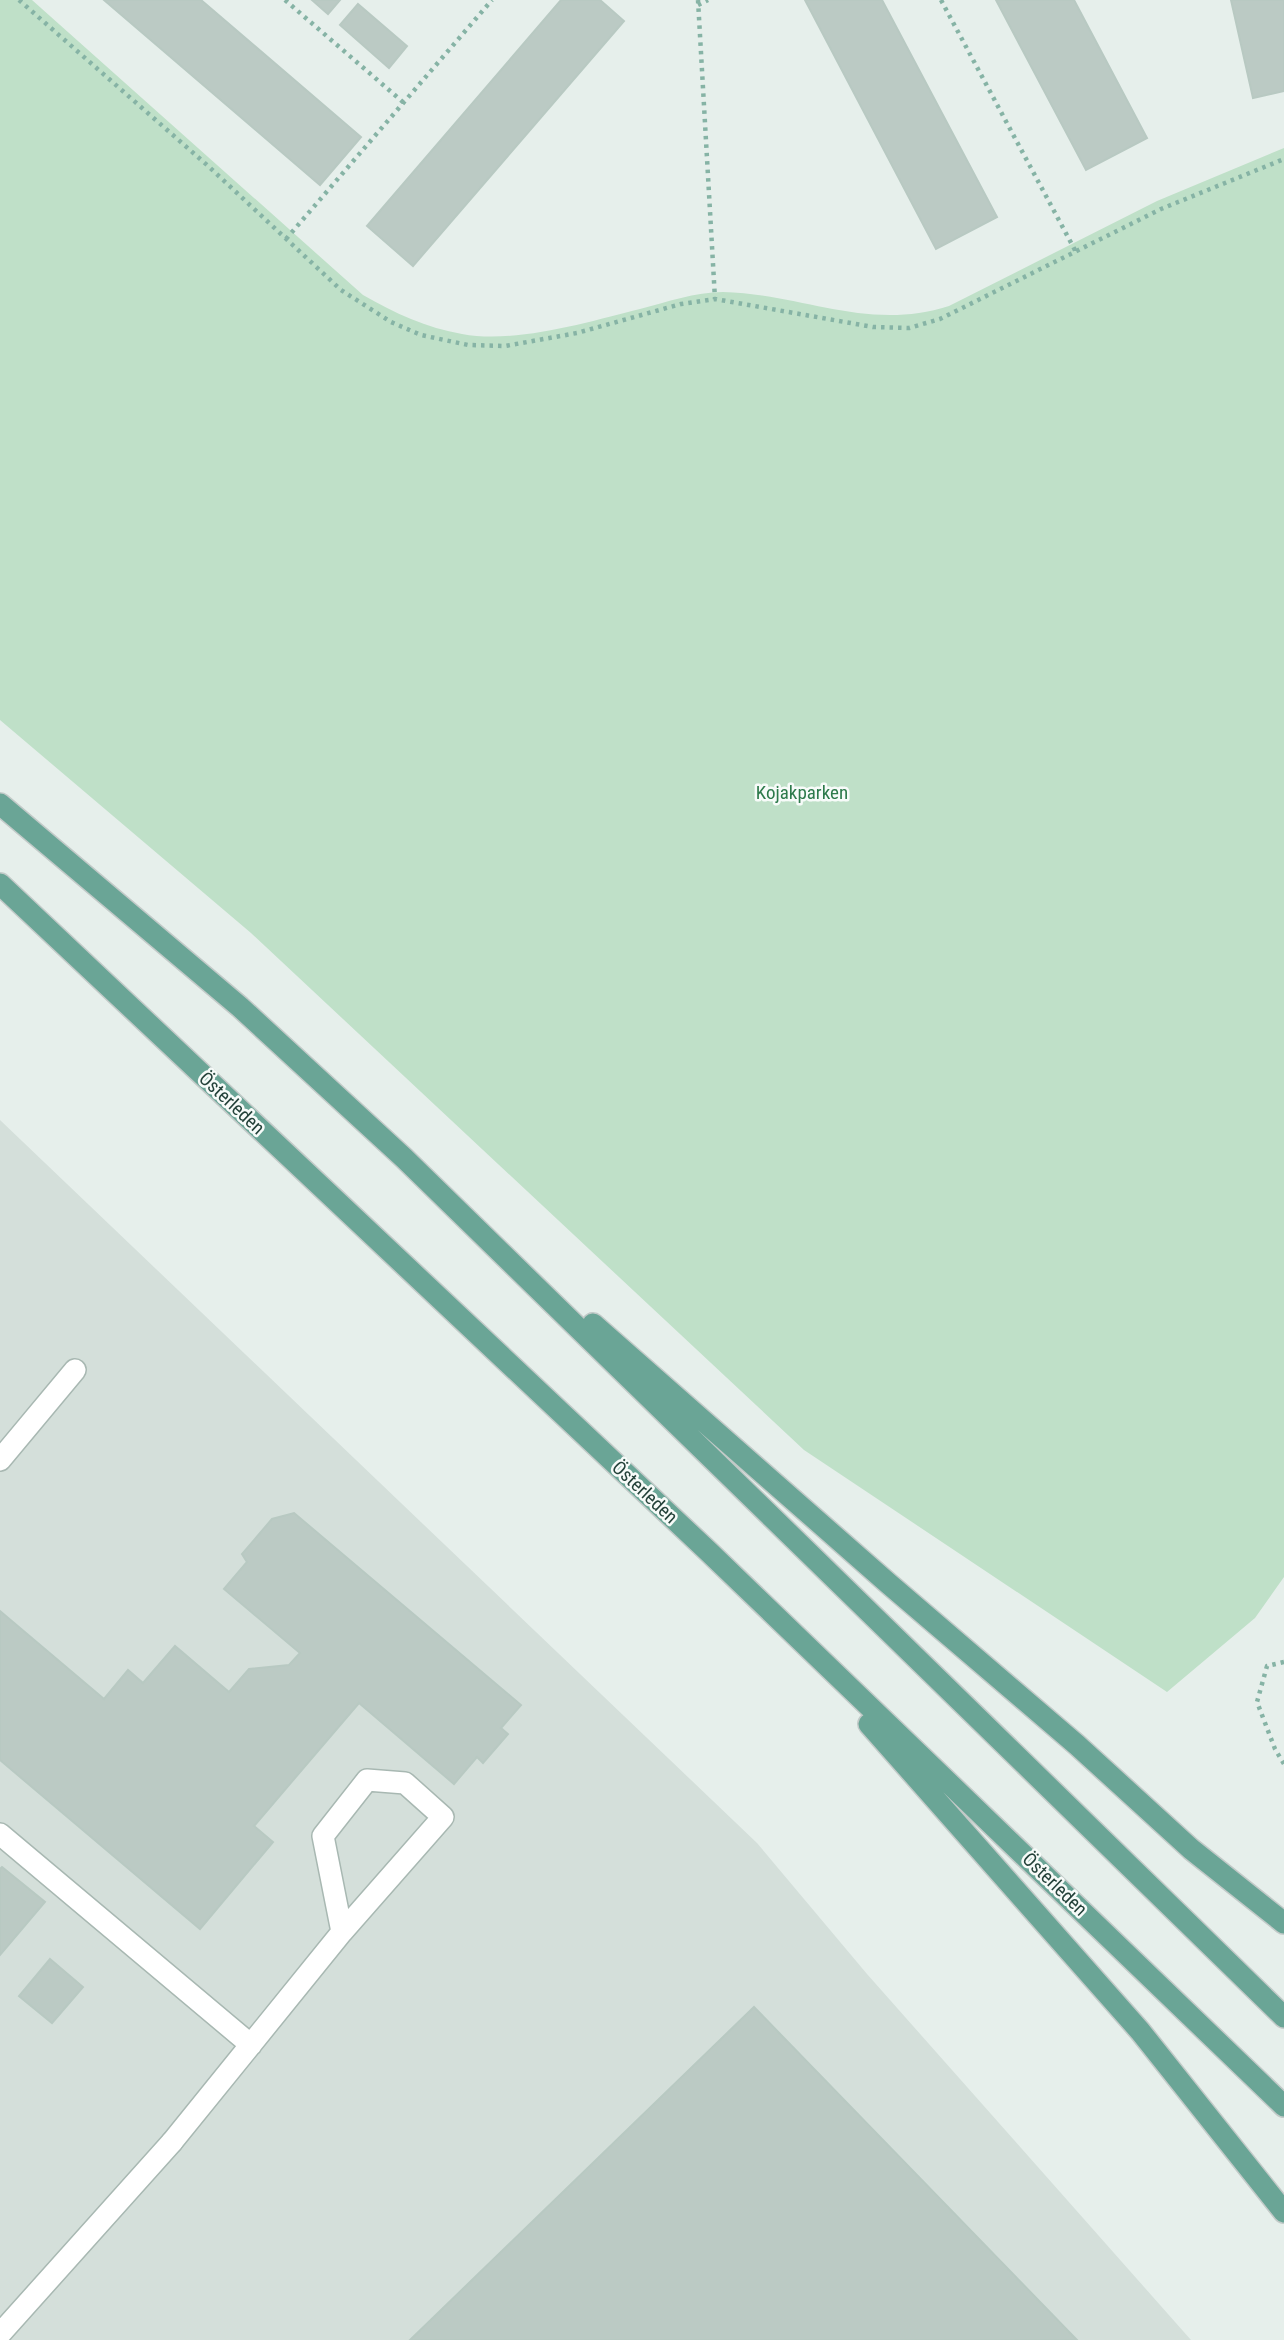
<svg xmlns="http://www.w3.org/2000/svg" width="1284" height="2340" viewBox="0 0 1284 2340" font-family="'Roboto Condensed',sans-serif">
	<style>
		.built { fill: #d4dfda }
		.green { fill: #bfe0c8 }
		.building { fill: #bbcac4; stroke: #b8c9c2; stroke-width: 2 }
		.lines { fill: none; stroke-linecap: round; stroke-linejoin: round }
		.service-casing { stroke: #a8b8b2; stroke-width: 24 }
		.minor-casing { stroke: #a8b8b2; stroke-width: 24 }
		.primary-casing { stroke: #c2cac8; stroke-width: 24 }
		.path { stroke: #86b3a5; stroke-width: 4.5; stroke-dasharray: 3.5 5; stroke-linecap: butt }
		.service { stroke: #fff; stroke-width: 21 }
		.minor { stroke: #fff; stroke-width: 21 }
		.primary { stroke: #6aa596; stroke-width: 21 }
		.labels { text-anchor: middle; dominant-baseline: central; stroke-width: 5; stroke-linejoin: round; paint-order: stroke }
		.park-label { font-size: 19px; fill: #2d7a4b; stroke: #f7fbf9 }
		.street-label { font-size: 19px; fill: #24423a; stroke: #f7fbf9 }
	</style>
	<rect width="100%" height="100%" fill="#e6efeb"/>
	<path class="built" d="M0,1120L757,1843L867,1974L1191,2340H0Z"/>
	<path class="green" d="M0,0H32L363,295C394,313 427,328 462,334C515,344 588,322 640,309C667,302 695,292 723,292C803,294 868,332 949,306L1157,201L1284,148V1577L1255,1618L1167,1692L804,1450L251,933L0,720Z"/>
	<path class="building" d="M104,0H201L361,137L320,185Z
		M312,0H340L328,14Z
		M561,0H600L624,21L413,266L367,226Z
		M805,0H882L997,217L936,249Z
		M996,0H1074L1147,138L1086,170Z
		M1231,0H1284V91L1253,98Z
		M358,4L407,46L389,68L340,25Z
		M294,1513L521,1705L501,1728L508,1734L483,1763L477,1757L454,1784L359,1703L254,1826L273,1842L200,1929L0,1760V1611L104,1699L128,1670L143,1683L175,1646L229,1692L249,1669L289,1665L300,1653L224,1589L247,1562L242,1554L272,1519Z
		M2,1867L45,1902L0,1955V1869Z
		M50,1959L83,1987L52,2023L19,1996Z
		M754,2007L1077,2340H410Z"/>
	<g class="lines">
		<defs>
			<path id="service" d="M0,1460L75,1370
				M0,1834L251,2045
				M172,2142L342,1932L323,1836L367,1780L405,1783L443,1817L342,1932"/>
			<path id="minor" d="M0,2334L172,2142"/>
			<path id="primary" d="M0,804L240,1007L404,1158L1284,2017
				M0,884L709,1552L1284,2106
				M593,1324L889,1584L1077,1745L1191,1849L1284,1923
				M869,1724L1140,2031L1284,2212"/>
		</defs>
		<use href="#service" class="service-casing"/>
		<use href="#minor" class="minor-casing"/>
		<use href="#primary" class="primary-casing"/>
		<path class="path" d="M19,0L207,165L341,290L391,322L421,335L468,345L505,346L577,333L681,304L715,299L873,327L909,328L940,319L1161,209L1284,159
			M285,0L404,103
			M698,0L715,299
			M941,0L1076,252
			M698,5L708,0
			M286,239L492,0
			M1284,1662L1267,1666L1257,1702L1275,1749L1284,1764"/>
		<use href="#service" class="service"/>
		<use href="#minor" class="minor"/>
		<use href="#primary" class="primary"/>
	</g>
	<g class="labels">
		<g class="park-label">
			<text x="802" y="792">Kojakparken</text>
		</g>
		<g class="street-label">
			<text transform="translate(232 1103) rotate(43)">Österleden</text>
			<text transform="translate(645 1492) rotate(43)">Österleden</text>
			<text transform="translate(1055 1884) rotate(44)">Österleden</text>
		</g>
	</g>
</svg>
